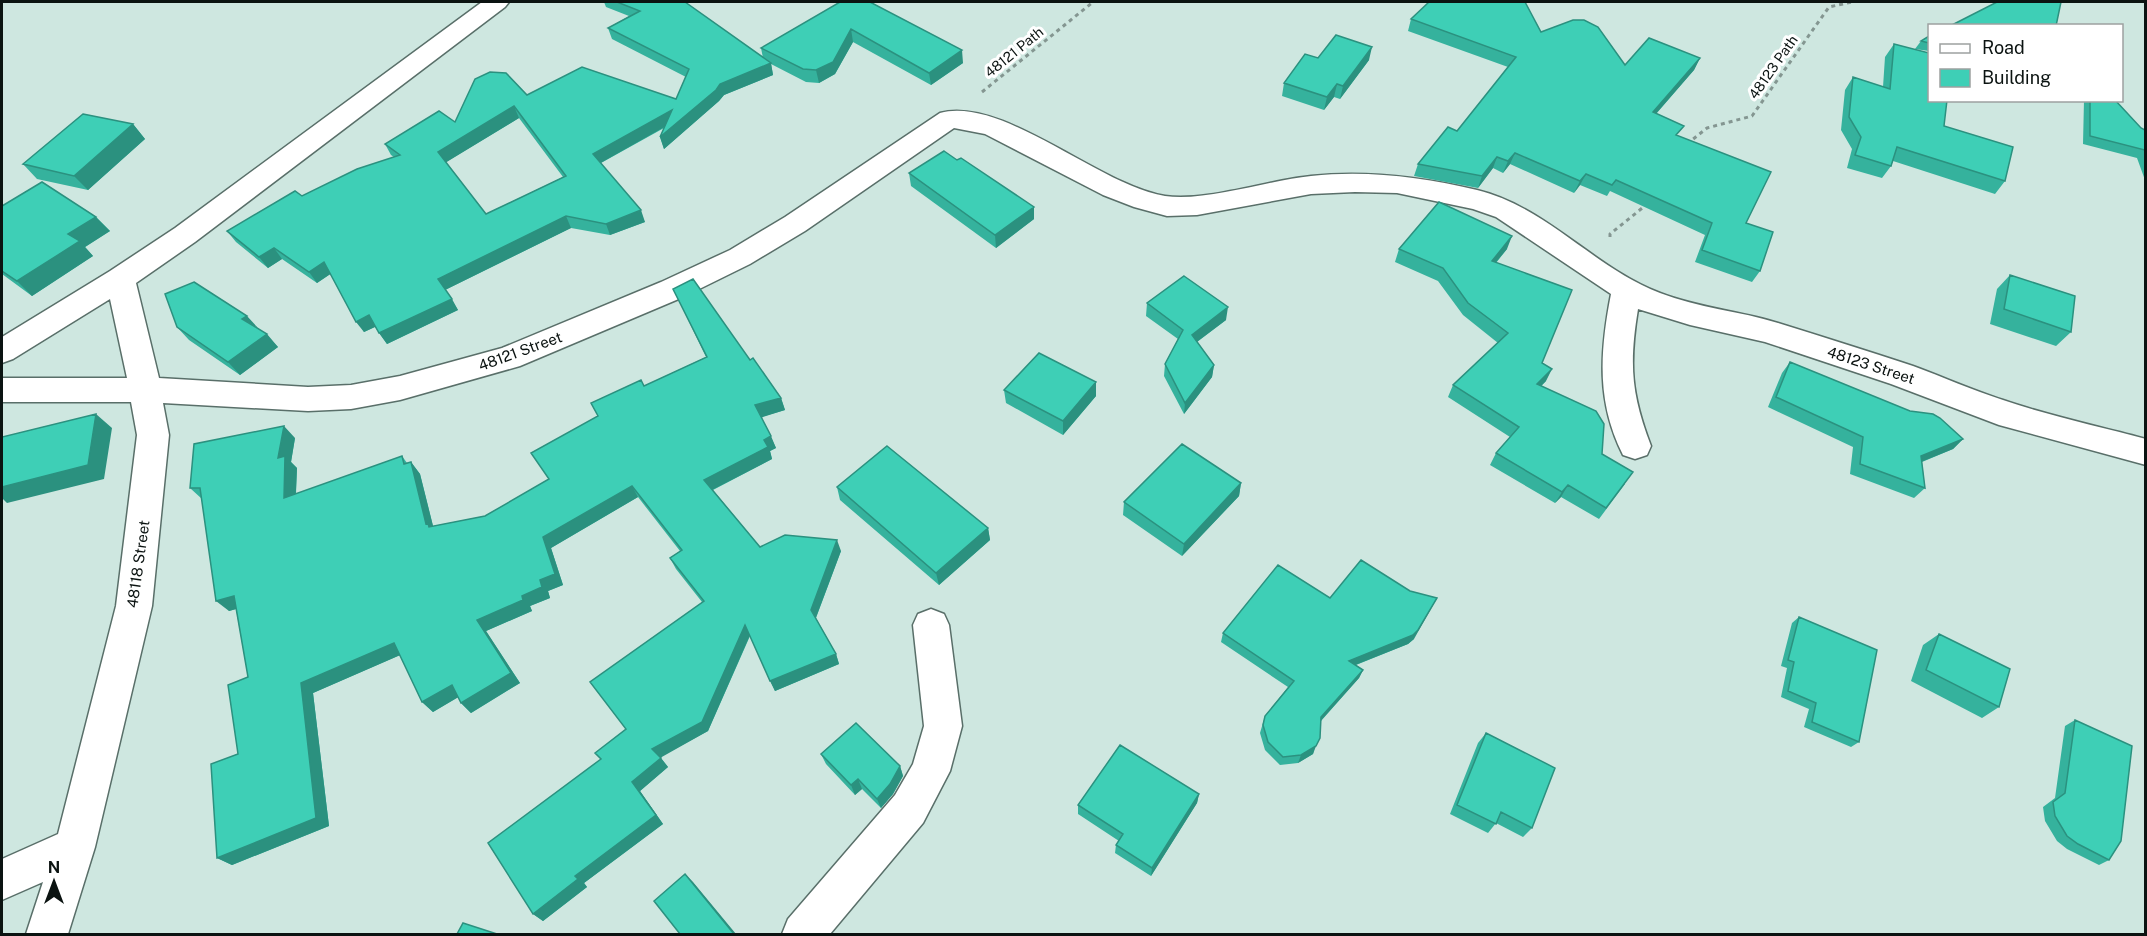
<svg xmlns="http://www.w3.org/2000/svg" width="2147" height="936" viewBox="0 0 2147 936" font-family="'Public Sans',sans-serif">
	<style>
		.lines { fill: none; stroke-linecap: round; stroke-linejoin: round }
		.minor-casing { stroke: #596f69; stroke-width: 3 }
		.path { stroke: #849691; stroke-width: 3; stroke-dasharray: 4 4; stroke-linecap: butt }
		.minor { fill: #fff; fill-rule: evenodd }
		.wall { fill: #35b29d; fill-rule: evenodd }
		.shaded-wall { fill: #2b917f }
		.building { fill: #3ecfb6; stroke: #2b917f; stroke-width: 1.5; fill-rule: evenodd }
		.labels { text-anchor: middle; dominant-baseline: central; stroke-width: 6; stroke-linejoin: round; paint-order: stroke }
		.far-street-label { font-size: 14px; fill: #0b1311; stroke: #fff }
		.street-label { font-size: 15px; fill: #0b1311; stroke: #fff }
	</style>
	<rect width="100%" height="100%" fill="#cee7e0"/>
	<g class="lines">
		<defs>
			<path id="minor" d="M482,2H509L505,7L195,242L136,283L159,378L308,387L351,385L400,376L502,348L661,282L730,250L785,217L940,113C1003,96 1100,186 1165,196C1206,202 1269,180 1311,176C1367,170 1422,177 1477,190C1547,207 1594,268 1660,293C1698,308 1740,311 1778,323C1823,337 1868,351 1913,366C1943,377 1972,390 2003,400C2049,416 2098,426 2146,439V465L1999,425L1891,384L1765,342L1690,325L1638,309C1629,364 1631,394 1651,446L1647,455L1635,459L1623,455C1596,402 1600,351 1611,294L1496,217L1473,209L1397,193L1355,192L1311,194L1197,215L1167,216L1134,207L1103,195L985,134L954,128L805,231L750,264L681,298L520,366L400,400L351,409L308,411L163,403L169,435L152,606L95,847L68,934H26L43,882L2,900V859L58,834L116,606L137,435L131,402H2V378H127L110,299L13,359L2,363V337L110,271L175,228Z
				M931,609L944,614L949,625L962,726L950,771L923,823L830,934H782L788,919L895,795L913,764L924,726L913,625L918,614Z"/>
		</defs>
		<use href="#minor" class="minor-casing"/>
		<path class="path" d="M982,92L1093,2
			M1687,144L1707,128L1752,116L1829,7L1852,2
			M1610,237V234L1646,205"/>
		<use href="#minor" class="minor"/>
	</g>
	<path class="wall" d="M604,2H685L763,58L761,48L873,3L963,63L931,85L853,42L835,74L819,83L806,82L771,64L773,75L724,95L719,101L664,149L660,137L664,128L601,163L645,222L610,235L571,228L445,290L458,310L387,344L375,327L364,332L330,274L317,283L282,259L268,268L236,242L227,231L302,196L394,157L391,155L385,144L455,122L527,95L676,99L686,77L612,39L608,28L629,16L606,7ZM519,118L563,177L486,214L446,162Z
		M1411,19L1541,32L1625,65L1700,58L1694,70L1656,114L1678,136L1746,223L1760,271L1752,282L1695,262L1705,235L1610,191L1607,196L1580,185L1574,193L1510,164L1503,173L1493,168L1478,188L1414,176L1418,164L1457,131L1508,67L1408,31Z
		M1929,36V51L1915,49L1921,41Z
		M1894,44L1944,126L2005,181L1995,194L1893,161L1891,166L1882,178L1847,168L1852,149L1841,130L1845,90L1853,77L1883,87L1885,57Z
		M1318,58L1369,60L1340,99L1334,97L1324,110L1282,96L1284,83Z
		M2084,100H2115L2141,128L2145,130V180L2137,158L2083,144Z
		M133,124L145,139L88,190L37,179L23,164Z
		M909,173L1034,207V219L996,248L911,186Z
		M2,206L96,217L110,231L85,247L93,256L32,296L2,274Z
		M1399,249H1507L1496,263L1542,363L1546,381L1541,386L1602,454L1625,484L1599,519L1561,497L1555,503L1490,465L1496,453L1510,437L1448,397L1453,385L1498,343L1463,315L1438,281L1395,262Z
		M2010,275L2071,332L2056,346L1990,324L1997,289Z
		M673,289L750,360L781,398L785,410L761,417L776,448L770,451L772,459L713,490L760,547L841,551L816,618L836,654L839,664L775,691L750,636L708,731L660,757L668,767L640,791L663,824L584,883L587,887L543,921L533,914L601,759L626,729L702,602L676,569L670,558L680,551L638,497L551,548L563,585L548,591L550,598L530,606L532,611L486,631L520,683L471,713L461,703L458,697L433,712L422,702L400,655L313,693L329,826L232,865L217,858L238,754L248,677L236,609L229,611L202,499L190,488L295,438L291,462L297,468L296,494L402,456L407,463L411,462L420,474L433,526L485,516L549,479L598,416L644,386L706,357L679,301Z
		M1147,303L1226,320L1197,342L1214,365L1212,377L1184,414L1164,376L1165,364L1178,339L1146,316Z
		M177,327L258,328L278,347L240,375L189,340Z
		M1790,362L1963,439L1953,449L1922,462L1925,488L1914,498L1850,474L1853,447L1768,407L1782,373Z
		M1096,382V396L1063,435L1006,403L1004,390Z
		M1241,483L1239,496L1182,556L1123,515L1124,502Z
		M837,487L988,528L990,540L939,585L840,500Z
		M1330,598L1414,639L1408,644L1356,665L1363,670L1359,678L1321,721L1313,754L1298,763L1280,765L1265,750L1260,733L1265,716L1288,687L1221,642L1223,633Z
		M1799,617L1859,742L1851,747L1804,727L1809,709L1781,697L1787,668L1781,666L1792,623Z
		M1939,634L1999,707L1982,718L1911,681L1923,645Z
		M2075,720L2109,860L2099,865L2067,849L2057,841L2045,821L2043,807L2055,798L2065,726Z
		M1486,733L1532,828L1523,837L1496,823L1488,833L1450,814L1478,743Z
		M821,754L900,766L903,776L893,794L881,808L862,789L855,795L826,764Z
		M1199,794L1197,803L1151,876L1115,853L1116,845L1119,841L1078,814V805Z"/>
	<path class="shaded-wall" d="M851,29L853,42L835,74L819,83L816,70Z
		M1372,47L1369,60L1340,99L1343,86Z
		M962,50L963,63L931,85L929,73Z
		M1700,58L1694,70L1647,124L1653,112Z
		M771,63L773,75L724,95L719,101L664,149L660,137L720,84Z
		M1337,84L1334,97L1324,110L1327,97Z
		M514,106L519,118L445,163L438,152Z
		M672,110L675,121L597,165L593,154Z
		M133,124L145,139L88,190L74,176Z
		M1515,153L1510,164L1503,173L1508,161Z
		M1497,157L1493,168L1478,188L1482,176Z
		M1586,174L1580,185L1574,193L1580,181Z
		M1034,207V219L996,248L995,235Z
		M641,210L645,222L610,235L606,224Z
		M566,216L571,228L445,290L438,279Z
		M96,217L110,231L85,247L93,256L32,296L17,281L68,234Z
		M1512,236L1507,249L1486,274L1492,261Z
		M274,248L282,259L268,268L259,257Z
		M324,262L332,273L317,283L309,272Z
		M452,299L458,310L387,344L379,333Z
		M1228,307L1226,320L1190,347L1192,335Z
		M369,315L377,326L364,332L356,322Z
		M247,316L258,328L242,319Z
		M267,334L278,347L240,375L228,362Z
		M1214,365L1212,377L1184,414L1185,403Z
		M1552,369L1546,381L1531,396L1537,384Z
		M1096,382V396L1063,435V421Z
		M781,398L785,410L760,418L755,405Z
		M96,414L112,428L104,479L7,503L2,498V487Z
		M284,426L295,438L291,462L297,468L295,510L284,498L278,458Z
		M771,436L776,448L770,451L772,459L710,491L704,480L764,440Z
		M1963,439L1953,449L1911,466L1921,456Z
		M411,462L420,474L434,530L426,524Z
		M1241,483L1239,496L1182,556L1184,544Z
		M1568,485L1561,497L1555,503L1562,492Z
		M632,486L638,497L551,548L563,585L548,591L550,598L530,606L532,611L486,631L520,683L471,713L461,703L477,620L522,596L540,580L543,537Z
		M988,528L990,540L939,585L936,573Z
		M837,540L841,551L815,620L811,610Z
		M234,596L247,606L229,611L216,601Z
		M1437,598L1414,639L1408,644L1345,669L1349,661Z
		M745,625L750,635L708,731L660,758L652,749Z
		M394,643L405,653L313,693L329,826L232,865L217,858L301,683Z
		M836,654L839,664L775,691L770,681Z
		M1363,670L1359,678L1317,725L1321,717Z
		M452,685L462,695L433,712L422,702Z
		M1316,746L1313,754L1298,763L1301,755Z
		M661,758L668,767L640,791L663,824L584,883L587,887L543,921L533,914L575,876L632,782Z
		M900,766L903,776L893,794L881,808L877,799Z
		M858,779L862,789L855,795L851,785Z
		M1199,794L1197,803L1151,876L1152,868Z
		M685,874L693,882L736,934H734Z"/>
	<path class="building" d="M617,2H685L771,63L720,84L716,90L660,137L672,110L593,154L641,210L606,224L566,216L438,279L452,299L379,333L369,315L356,322L324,262L309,272L274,248L259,257L227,231L295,191L302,196L357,169L400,155L385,144L439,111L455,122L475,79L490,72L506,73L527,95L582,67L676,99L689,69L608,28L640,11ZM514,106L566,176L486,214L438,152Z
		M840,2H870L962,50L929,73L851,29L833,62L816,70L803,69L761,48Z
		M1429,2H1525L1541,32L1573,20H1584L1598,27L1625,65L1649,38L1700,58L1653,112L1684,126L1676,135L1771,172L1746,223L1773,232L1760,271L1702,250L1712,223L1616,180L1612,185L1586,174L1580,181L1515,153L1508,161L1497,157L1482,176L1418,164L1448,127L1457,131L1516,57L1411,19Z
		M1997,2H2061L2056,26H1950Z
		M1336,35L1372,47L1343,86L1337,84L1327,97L1284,83L1305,54L1318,58Z
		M1929,36V43L1921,41Z
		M1894,44L1929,53V100H1947L1944,126L2013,147L2005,181L1897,147L1891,166L1855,155L1861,137L1849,117L1853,77L1890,89Z
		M2090,100H2115L2141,128L2145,130V152V150L2090,136Z
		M83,114L133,124L74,176L23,164Z
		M944,151L957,160L961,158L1034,207L995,235L909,173Z
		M42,182L96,217L68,234L80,241L17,281L2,271V206Z
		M1439,202L1512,236L1492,261L1572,290L1542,363L1552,369L1537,384L1596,411L1604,424L1602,454L1633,472L1606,508L1568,485L1562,492L1496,453L1519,427L1453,385L1508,333L1468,303L1443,268L1399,249Z
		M2010,275L2075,296L2071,332L2004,309Z
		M1184,276L1228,307L1192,335L1214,365L1185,403L1165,364L1183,330L1147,303Z
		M693,279L750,360L753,358L781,398L755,405L771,436L764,440L768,447L704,480L760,547L785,535L837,540L811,610L836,654L770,681L745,625L702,722L652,749L661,758L632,782L656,815L575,876L578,879L533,914L488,843L601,759L595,753L626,729L590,682L704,601L670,558L682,550L632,486L543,537L555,574L540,580L542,587L522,596L523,600L477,620L511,673L461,703L452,685L422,702L394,643L301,683L316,818L217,858L211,764L238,754L228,685L248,677L234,596L216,601L200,488H190L194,444L284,426L278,458L285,456L284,498L402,456L404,464L411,462L426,524L428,523L429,527L485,516L549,479L531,453L598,416L591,403L641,380L644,386L707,357L673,289Z
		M194,282L247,316L242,319L267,334L228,362L177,327L165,294Z
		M1039,353L1096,382L1063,421L1004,390Z
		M1790,362L1910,411L1933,414L1940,418L1963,439L1921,456L1925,488L1860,464L1863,437L1776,397Z
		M96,414L88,465L2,487V437Z
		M1182,444L1241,483L1184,544L1124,502Z
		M887,446L988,528L936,573L837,487Z
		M1361,560L1410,591L1437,598L1418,630L1413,635L1349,661L1363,670L1321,717L1320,738L1316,746L1301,755L1283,757L1268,742L1263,725L1265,716L1294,681L1223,633L1278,565L1330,598Z
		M1799,617L1877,650L1859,742L1812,722L1816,703L1788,691L1794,662L1788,660Z
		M1939,634L2010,669L1999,707L1926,670Z
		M2075,720L2132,746L2121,841L2109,860L2078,844L2067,836L2055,816L2053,802L2065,793Z
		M856,723L900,766L890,784L877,799L858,779L851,785L821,754Z
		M1486,733L1555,768L1532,828L1501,812L1496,824L1457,805Z
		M1120,745L1199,794L1152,868L1116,845L1123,834L1078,805Z
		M685,874L734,934H680L654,901Z
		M463,923L497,934H457Z"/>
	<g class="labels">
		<g class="far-street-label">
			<text transform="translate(1014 52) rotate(-39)">48121 Path</text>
			<text transform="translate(1773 67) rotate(-55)">48123 Path</text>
		</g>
		<g class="street-label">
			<text transform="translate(520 351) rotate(-20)">48121 Street</text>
			<text transform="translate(1871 365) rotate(18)">48123 Street</text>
			<text transform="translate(138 564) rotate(-82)">48118 Street</text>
		</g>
	</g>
	<rect width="2147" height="936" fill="none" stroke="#0b1311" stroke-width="6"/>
	<rect x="1928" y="24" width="195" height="78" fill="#ffffff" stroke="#9da1a0" stroke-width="1.5"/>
	<rect x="1940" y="44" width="30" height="9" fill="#ffffff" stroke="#9da1a0" stroke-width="1.5"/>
	<text x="1982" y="54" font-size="18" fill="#0b1311">Road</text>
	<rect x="1940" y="69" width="30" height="18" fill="#3ecfb6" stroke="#9da1a0" stroke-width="1.5"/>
	<text x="1982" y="84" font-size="18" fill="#0b1311">Building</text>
	<g transform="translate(54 882)" stroke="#ffffff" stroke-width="4.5" paint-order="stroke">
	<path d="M0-4.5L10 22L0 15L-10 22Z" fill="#0b1311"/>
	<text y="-9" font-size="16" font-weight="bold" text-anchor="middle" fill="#0b1311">N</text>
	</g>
</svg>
